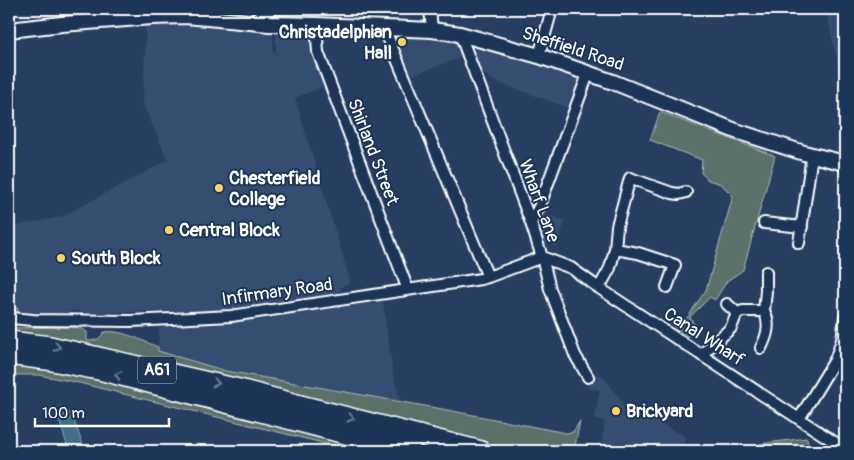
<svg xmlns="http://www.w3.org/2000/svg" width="854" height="460" viewBox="0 0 854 460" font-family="Pangolin,sans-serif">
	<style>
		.built { fill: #364d70 }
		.green { fill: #5c706b; stroke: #aeb8b5 }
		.water { fill: #426e86; stroke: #8ea8b6 }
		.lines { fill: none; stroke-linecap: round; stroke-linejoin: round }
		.street-casing { stroke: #fff; stroke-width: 14 }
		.secondary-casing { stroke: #fff; stroke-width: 18 }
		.highway-casing { stroke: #fff; stroke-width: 22 }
		.street { stroke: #1d3557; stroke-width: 10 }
		.secondary { stroke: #1d3557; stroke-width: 14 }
		.highway { stroke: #1d3557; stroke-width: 19 }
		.oneway { stroke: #6c7c92 }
		.poi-dot { fill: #ffd166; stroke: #1d3557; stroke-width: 2 }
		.labels { text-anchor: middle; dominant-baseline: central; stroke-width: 4; stroke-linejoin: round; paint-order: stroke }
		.shield { fill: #1d3557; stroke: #bbc2cd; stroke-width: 1 }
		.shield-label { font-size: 16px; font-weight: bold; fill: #fff }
		.poi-label { font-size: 18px; font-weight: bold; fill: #fff; stroke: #1d3557; text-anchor: start }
		.street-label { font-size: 18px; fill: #fff; stroke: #1d3557 }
	</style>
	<rect width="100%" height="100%" fill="#273e61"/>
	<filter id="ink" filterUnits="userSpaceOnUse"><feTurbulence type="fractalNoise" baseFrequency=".02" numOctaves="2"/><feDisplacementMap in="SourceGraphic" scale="10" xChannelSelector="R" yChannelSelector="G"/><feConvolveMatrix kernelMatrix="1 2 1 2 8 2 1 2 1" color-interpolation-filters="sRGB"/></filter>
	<g filter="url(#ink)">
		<path class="built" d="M826,9H845V83L839,70Z
			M165,24L273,32V51L282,60L276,52V32H316L329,84L295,98L351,283L343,285L339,293L218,310L83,313L81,311H70L68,313H18L9,227L61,217L168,160L143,104L146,26Z
			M392,32L452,37L577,74L579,78L569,108L494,81L460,58L408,77L396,50Z
			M545,214L565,221L556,247L546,243L541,233Z
			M383,302L393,374L400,401L226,371L158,351L159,328Z
			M595,374L603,376L623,403L686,437L683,451H600L605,422L595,418L600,390L589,389L588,382Z"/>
		<path class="green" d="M660,112L775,156L743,270L727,281L715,300L710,297L690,317L694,324L687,337L674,327L687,318L706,290L733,196L721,184L708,180L701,173L702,160L650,140Z
			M18,308V313L11,316V323L13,328L74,327L83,329L87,332V341C94,341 100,340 103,333C116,327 145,342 158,347V351L226,371L442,409L566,433L573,432L580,421L574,451H508L464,438L9,333V309Z
			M9,360L59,367L376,451H355L75,382L39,375H9Z
			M807,438L809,451H760L759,444Z"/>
		<path class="water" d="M71,412L85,451H69L58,417Z"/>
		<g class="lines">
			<defs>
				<path id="street" d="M430,9L432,30
					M251,23L264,13L272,9
					M316,25L318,52L408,290
					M384,28L488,277
					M460,34L531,223L542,257L550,289L575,355L588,377
					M539,56L552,9
					M531,223L540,205L588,74
					M764,223L802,227
					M799,243L812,155
					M615,249L638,253L675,265L667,287
					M542,257L571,268L599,288L845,449
					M599,288L610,268L615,249L617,226L630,178L672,193L679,194L686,192
					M727,304L737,313
					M11,318L33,320L131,321L231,316L481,279L488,277L542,257
					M761,348C767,336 771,324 764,311
					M701,355L731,328L737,313L743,311H764L766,291V272
					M799,419L835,360L842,340L845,317"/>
				<path id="secondary" d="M9,30L62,24L152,17L186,16L269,24L316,25L432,30L460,34L539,56L613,82L736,131L804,153L845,163"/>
				<path id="highway" d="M9,341L50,346L239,389L304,406L481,451
					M9,355L47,360L103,371L411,451"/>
			</defs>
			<use href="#street" class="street-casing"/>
			<use href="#secondary" class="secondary-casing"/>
			<use href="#highway" class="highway-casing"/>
			<use href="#street" class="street"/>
			<use href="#secondary" class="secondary"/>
			<use href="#highway" class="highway"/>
		</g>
		<defs><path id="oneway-chevron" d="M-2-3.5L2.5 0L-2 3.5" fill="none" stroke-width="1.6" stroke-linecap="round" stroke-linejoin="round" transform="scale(1.25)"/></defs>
		<g class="oneway">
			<use href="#oneway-chevron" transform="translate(57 347) rotate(12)"/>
			<use href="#oneway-chevron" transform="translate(118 375) rotate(-165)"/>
			<use href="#oneway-chevron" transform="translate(216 383) rotate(13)"/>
			<use href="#oneway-chevron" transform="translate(351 418) rotate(14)"/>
		</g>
	</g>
	<g class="poi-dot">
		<circle cx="402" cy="42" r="5"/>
		<circle cx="219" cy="188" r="5"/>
		<circle cx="169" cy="230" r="5"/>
		<circle cx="61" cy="258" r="5"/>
		<circle cx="616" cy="411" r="5"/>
	</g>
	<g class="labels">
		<rect class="shield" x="138" y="356.5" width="38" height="27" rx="4"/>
		<g class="shield-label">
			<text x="157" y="370">A61</text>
		</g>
		<g class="poi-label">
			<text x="392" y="32" text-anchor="end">Christadelphian<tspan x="392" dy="21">Hall</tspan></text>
			<text x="229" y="178">Chesterfield<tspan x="229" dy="21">College</tspan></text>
			<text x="179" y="230">Central Block</text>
			<text x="71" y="258">South Block</text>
			<text x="626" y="411">Brickyard</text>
		</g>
		<g class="street-label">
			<text transform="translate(573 49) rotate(18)">Sheffield Road</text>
			<text transform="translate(373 152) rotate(69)">Shirland Street</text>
			<text transform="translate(539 201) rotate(70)">Wharf Lane</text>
			<text transform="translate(277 292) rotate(-8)">Infirmary Road</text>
			<text transform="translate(704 337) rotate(33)">Canal Wharf</text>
		</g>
	</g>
	<rect width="854" height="460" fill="none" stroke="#1d3557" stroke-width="30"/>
	<rect x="15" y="15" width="824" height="430" fill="none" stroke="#fff" stroke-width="2" filter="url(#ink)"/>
	<path d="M35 418v8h134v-8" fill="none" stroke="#ffffff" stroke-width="2.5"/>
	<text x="42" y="418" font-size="15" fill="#ffffff" stroke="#1d3557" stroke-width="4" paint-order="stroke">100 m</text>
</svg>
